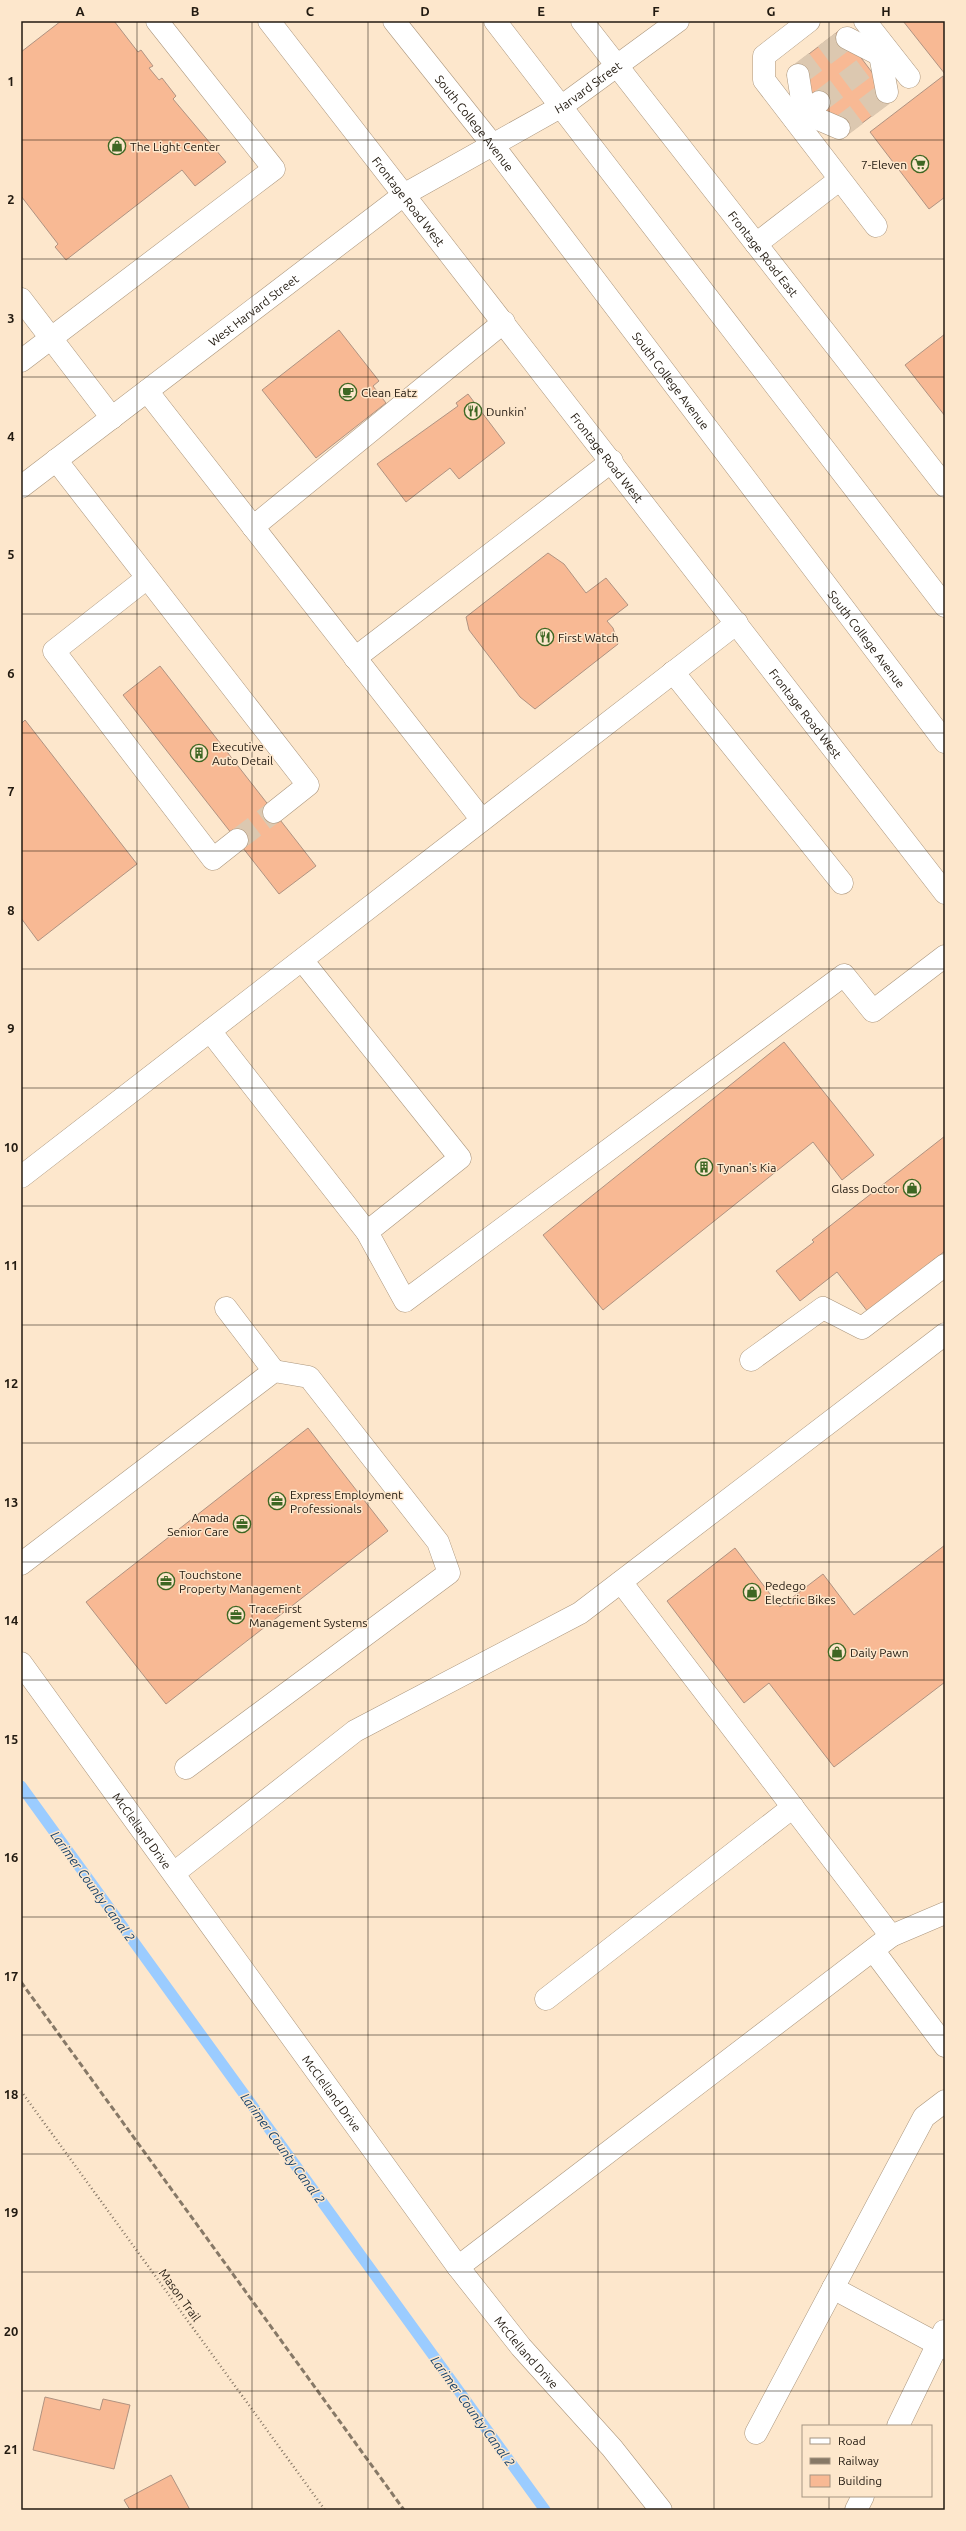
<svg xmlns="http://www.w3.org/2000/svg" width="966" height="2531" viewBox="0 0 966 2531" font-family="Ubuntu,sans-serif">
	<style>
		.lines { fill: none; stroke-linecap: round; stroke-linejoin: round }
		.stream { stroke: #9bccff; stroke-width: 11 }
		.building { fill: #f8b994; stroke: #b09381 }
		.minor-tunnel { stroke: #dcc8b0; stroke-width: 22; stroke-dasharray: 22 11; stroke-linecap: butt }
		.minor-casing { stroke: #ab967d; stroke-width: 23 }
		.highway-casing { stroke: #ab967d; stroke-width: 23 }
		.path { stroke: #857665; stroke-width: 2.5; stroke-dasharray: 1 3; stroke-linecap: butt }
		.minor { stroke: #fff; stroke-width: 22 }
		.highway { stroke: #fff; stroke-width: 22 }
		.rail { stroke: #877967; stroke-width: 3; stroke-dasharray: 6 3; stroke-linecap: butt }
		.grid { fill: none; stroke: #221a10; stroke-width: 1; stroke-opacity: 0.55 }
		.labels { text-anchor: middle; dominant-baseline: central; stroke-width: 3; stroke-linejoin: round; paint-order: stroke }
		.street-label { font-size: 12px; fill: #221a10; stroke: #fde7cc }
		.poi-label { font-size: 12px; fill: #221a10; stroke: #fde7cc; text-anchor: start }
		.water-label { font-size: 13px; font-style: italic; fill: #16416a; stroke: #fde7cc }
		.neatline { fill: none; stroke: #221a10; stroke-width: 1.5 }
		.grid-label { font-size: 13px; text-anchor: middle; font-weight: bold; fill: #221a10 }
	</style>
	<rect width="100%" height="100%" fill="#fde7cc"/>
	<g class="lines">
		<path class="stream" d="M21,1786L545,2510"/>
	</g>
	<path class="building" d="M61,21H114L138,52L141,50L153,66L149,68L159,80L162,78L176,96L173,99L226,162L195,186L182,170L66,260L55,247L58,244L21,196V52Z
		M903,21H945V74Z
		M840,30L893,100L845,136L792,67Z
		M943,76L945,197L929,209L870,132Z
		M339,330L379,381L373,386L386,403L316,458L262,390Z
		M945,334V416L905,365Z
		M468,394L505,443L459,479L450,468L406,502L377,464L458,406L456,403Z
		M548,553L564,564L586,593L606,578L628,605L607,621L613,628L618,644L535,709L520,697L469,630L466,617Z
		M160,666L316,866L279,894L123,695Z
		M25,720L137,864L38,941L21,918V724Z
		M784,1042L874,1155L842,1180L813,1142L603,1310L543,1235Z
		M945,1136V1251L868,1312L837,1272L800,1301L776,1271L814,1242L812,1240Z
		M308,1428L388,1531L166,1704L86,1602Z
		M945,1545V1682L834,1767L769,1683L744,1703L667,1601L735,1548L780,1607L823,1574L854,1615Z
		M45,2397L100,2410L103,2399L130,2405L114,2469L33,2450Z
		M171,2475L190,2510H130L124,2500Z"/>
	<g class="lines">
		<path class="minor-tunnel" d="M798,75L847,38
			M819,102L867,66
			M839,128L887,92
			M237,840L274,812"/>
		<defs>
			<g id="minor">
				<path id="s1" d="M269,21L945,893"/>
				<path id="s2" d="M582,21L945,486"/>
				<path d="M809,21L764,56V80L876,226"/>
				<path d="M865,21L909,77"/>
				<path d="M847,38L880,55"/>
				<path d="M880,55L887,92"/>
				<path d="M819,102L804,113L839,128"/>
				<path d="M795,120L804,113L798,75"/>
				<path d="M756,244L839,180"/>
				<path d="M21,299L112,418"/>
				<path d="M21,361L274,169L157,21"/>
				<path d="M147,391L482,820"/>
				<path d="M56,460L308,785L274,812"/>
				<path id="s3" d="M21,487L405,194L562,106L678,21"/>
				<path d="M253,527L504,322"/>
				<path d="M147,578L54,651L213,859L237,840"/>
				<path d="M355,658L612,461"/>
				<path d="M673,672L842,883"/>
				<path d="M302,960L460,1158L367,1232"/>
				<path d="M210,1031L367,1232L405,1301L844,975L873,1011L945,956"/>
				<path d="M21,1177L737,623"/>
				<path d="M226,1308L274,1371"/>
				<path d="M751,1360L823,1308L862,1328L945,1265"/>
				<path d="M21,1564L274,1371L309,1377L438,1542L449,1573L186,1768"/>
				<path d="M621,1582L891,1936"/>
				<path id="s4" d="M21,1663L458,2267L521,2347L612,2448L661,2510"/>
				<path d="M174,1873L355,1731L580,1613L945,1334"/>
				<path d="M873,1950L945,2046"/>
				<path d="M546,1999L793,1807"/>
				<path d="M458,2267L891,1936L945,1913"/>
				<path d="M833,2288L945,2348"/>
				<path d="M898,2426L944,2331"/>
				<path d="M756,2433L924,2117L945,2101"/>
				<path d="M856,2510L863,2496"/>
			</g>
			<g id="highway">
				<path id="s5" d="M394,21L492,144L945,742"/>
				<path d="M495,21L945,606"/>
			</g>
		</defs>
		<use href="#minor" class="minor-casing"/>
		<use href="#highway" class="highway-casing"/>
		<path class="path" d="M21,2091L325,2510"/>
		<use href="#minor" class="minor"/>
		<use href="#highway" class="highway"/>
		<path class="rail" d="M21,1982L404,2510"/>
	</g>
	<path class="grid" d="M137,21V2510M252,21V2510M368,21V2510M483,21V2510M598,21V2510M714,21V2510M829,21V2426M21,140H945M21,259H945M21,377H945M21,496H945M21,614H945M21,733H945M21,851H945M21,969H945M21,1088H945M21,1206H945M21,1325H945M21,1443H945M21,1562H945M21,1680H945M21,1798H945M21,1917H945M21,2035H945M21,2154H945M21,2272H945M21,2391H945M829,2496V2510"/>
	<defs>
		<symbol id="shop-ring" viewBox="-11 -11 22 22"><circle r="9.5" fill="#fde7cc" stroke="#3e6723" stroke-width="1.5"/><path d="M-5-2.5h2.3a2.7 3.5 0 0 1 5.4 0H5L5.5 6h-11ZM-1.5-2.5h3a1.5 2.3 0 0 0-3 0Z" fill="#3e6723"/></symbol>
		<symbol id="supermarket-ring" viewBox="-11 -11 22 22"><circle r="9.5" fill="#fde7cc" stroke="#3e6723" stroke-width="1.5"/><path d="M-6-5.5h2.5l.6 2H6L4.5 2H-2.5L-4.4-4H-6ZM-1.5 3.2a1.3 1.3 0 1 0 .1 0ZM3 3.2a1.3 1.3 0 1 0 .1 0Z" fill="#3e6723"/></symbol>
		<symbol id="cafe-ring" viewBox="-11 -11 22 22"><circle r="9.5" fill="#fde7cc" stroke="#3e6723" stroke-width="1.5"/><path d="M-5.5-4.5H6V0H3Q3 3.5 0 3.5H-2.5Q-5.5 3.5-5.5 0ZM3-3.2v2h1.7v-2ZM-6 4.5H4V6H-6Z" fill="#3e6723"/></symbol>
		<symbol id="restaurant-ring" viewBox="-11 -11 22 22"><circle r="9.5" fill="#fde7cc" stroke="#3e6723" stroke-width="1.5"/><path d="M-5-6h1v4h1v-4h1v4h1v-4h1v5L-1.5 .5V6h-2V.5L-5-1ZM5-6V6H3V1.5H1.5Q1.5-4 5-6Z" fill="#3e6723"/></symbol>
		<symbol id="building-ring" viewBox="-11 -11 22 22"><circle r="9.5" fill="#fde7cc" stroke="#3e6723" stroke-width="1.5"/><path d="M-4-6H4V6H1V3H-1V6H-4ZM-2.5-4.3h1.7v1.8h-1.7ZM.8-4.3h1.7v1.8H.8ZM-2.5-1h1.7V.8h-1.7ZM.8-1h1.7V.8H.8Z" fill="#3e6723"/></symbol>
		<symbol id="office-ring" viewBox="-11 -11 22 22"><circle r="9.5" fill="#fde7cc" stroke="#3e6723" stroke-width="1.5"/><path d="M-6-3h4V-5.5h4V-3h4V5H-6ZM-1-4.5V-3h2v-1.5ZM-6 0V1H6V0Z" fill="#3e6723"/></symbol>
	</defs>
	<g fill-rule="evenodd">
		<use href="#shop-ring" x="107" y="136" width="20" height="20"/>
		<use href="#supermarket-ring" x="910" y="154" width="20" height="20"/>
		<use href="#cafe-ring" x="338" y="382" width="20" height="20"/>
		<use href="#restaurant-ring" x="463" y="401" width="20" height="20"/>
		<use href="#restaurant-ring" x="535" y="627" width="20" height="20"/>
		<use href="#building-ring" x="189" y="743" width="20" height="20"/>
		<use href="#building-ring" x="694" y="1157" width="20" height="20"/>
		<use href="#shop-ring" x="902" y="1178" width="20" height="20"/>
		<use href="#office-ring" x="267" y="1491" width="20" height="20"/>
		<use href="#office-ring" x="232" y="1514" width="20" height="20"/>
		<use href="#office-ring" x="156" y="1571" width="20" height="20"/>
		<use href="#shop-ring" x="742" y="1582" width="20" height="20"/>
		<use href="#office-ring" x="226" y="1605" width="20" height="20"/>
		<use href="#shop-ring" x="827" y="1642" width="20" height="20"/>
	</g>
	<g class="labels">
		<g class="street-label">
			<text stroke="none"><textPath href="#s3" startOffset="695">Harvard Street</textPath></text>
			<text stroke="none"><textPath href="#s5" startOffset="130">South College Avenue</textPath></text>
			<text stroke="none"><textPath href="#s1" startOffset="228">Frontage Road West</textPath></text>
			<text stroke="none"><textPath href="#s2" startOffset="295">Frontage Road East</textPath></text>
			<text stroke="none"><textPath href="#s3" startOffset="292">West Harvard Street</textPath></text>
			<text stroke="none"><textPath href="#s5" startOffset="454">South College Avenue</textPath></text>
			<text stroke="none"><textPath href="#s1" startOffset="552">Frontage Road West</textPath></text>
			<text stroke="none"><textPath href="#s5" startOffset="778">South College Avenue</textPath></text>
			<text stroke="none"><textPath href="#s1" startOffset="876">Frontage Road West</textPath></text>
			<text stroke="none"><textPath href="#s4" startOffset="207">McClelland Drive</textPath></text>
			<text stroke="none"><textPath href="#s4" startOffset="531">McClelland Drive</textPath></text>
			<text transform="translate(180 2295) rotate(54)">Mason Trail</text>
			<text stroke="none"><textPath href="#s4" startOffset="855">McClelland Drive</textPath></text>
		</g>
		<g class="poi-label">
			<text x="130" y="146">The Light Center</text>
			<text x="907" y="164" text-anchor="end">7-Eleven</text>
			<text x="361" y="392">Clean Eatz</text>
			<text x="486" y="411">Dunkin'</text>
			<text x="558" y="637">First Watch</text>
			<text x="212" y="746">Executive<tspan x="212" dy="14">Auto Detail</tspan></text>
			<text x="717" y="1167">Tynan's Kia</text>
			<text x="899" y="1188" text-anchor="end">Glass Doctor</text>
			<text x="290" y="1494">Express Employment<tspan x="290" dy="14">Professionals</tspan></text>
			<text x="229" y="1517" text-anchor="end">Amada<tspan x="229" dy="14">Senior Care</tspan></text>
			<text x="179" y="1574">Touchstone<tspan x="179" dy="14">Property Management</tspan></text>
			<text x="765" y="1585">Pedego<tspan x="765" dy="14">Electric Bikes</tspan></text>
			<text x="249" y="1608">TraceFirst<tspan x="249" dy="14">Management Systems</tspan></text>
			<text x="850" y="1652">Daily Pawn</text>
		</g>
		<g class="water-label">
			<text transform="translate(93 1886) rotate(54)">Larimer County Canal 2</text>
			<text transform="translate(283 2148) rotate(54)">Larimer County Canal 2</text>
			<text transform="translate(473 2411) rotate(54)">Larimer County Canal 2</text>
		</g>
	</g>
	<rect width="966" height="2531" fill="none" stroke="#fde7cc" stroke-width="44"/>
	<rect x="802" y="2425" width="130" height="72" fill="#fde7cc" stroke="#a59581"/>
	<rect x="810" y="2438" width="20" height="6" fill="#ffffff" stroke="#a59581"/>
	<text x="838" y="2445" font-size="12" fill="#221a10">Road</text>
	<rect x="810" y="2458" width="20" height="6" fill="#877967" stroke="#a59581"/>
	<text x="838" y="2465" font-size="12" fill="#221a10">Railway</text>
	<rect x="810" y="2475" width="20" height="12" fill="#f8b994" stroke="#a59581"/>
	<text x="838" y="2485" font-size="12" fill="#221a10">Building</text>
	<rect x="22" y="22" width="922" height="2487" class="neatline"/>
	<g class="grid-label">
		<text x="80" y="16">A</text>
		<text x="195" y="16">B</text>
		<text x="310" y="16">C</text>
		<text x="425" y="16">D</text>
		<text x="541" y="16">E</text>
		<text x="656" y="16">F</text>
		<text x="771" y="16">G</text>
		<text x="886" y="16">H</text>
		<text x="11" y="86">1</text>
		<text x="11" y="204">2</text>
		<text x="11" y="323">3</text>
		<text x="11" y="441">4</text>
		<text x="11" y="559">5</text>
		<text x="11" y="678">6</text>
		<text x="11" y="796">7</text>
		<text x="11" y="915">8</text>
		<text x="11" y="1033">9</text>
		<text x="11" y="1152">10</text>
		<text x="11" y="1270">11</text>
		<text x="11" y="1388">12</text>
		<text x="11" y="1507">13</text>
		<text x="11" y="1625">14</text>
		<text x="11" y="1744">15</text>
		<text x="11" y="1862">16</text>
		<text x="11" y="1981">17</text>
		<text x="11" y="2099">18</text>
		<text x="11" y="2217">19</text>
		<text x="11" y="2336">20</text>
		<text x="11" y="2454">21</text>
	</g>
</svg>
